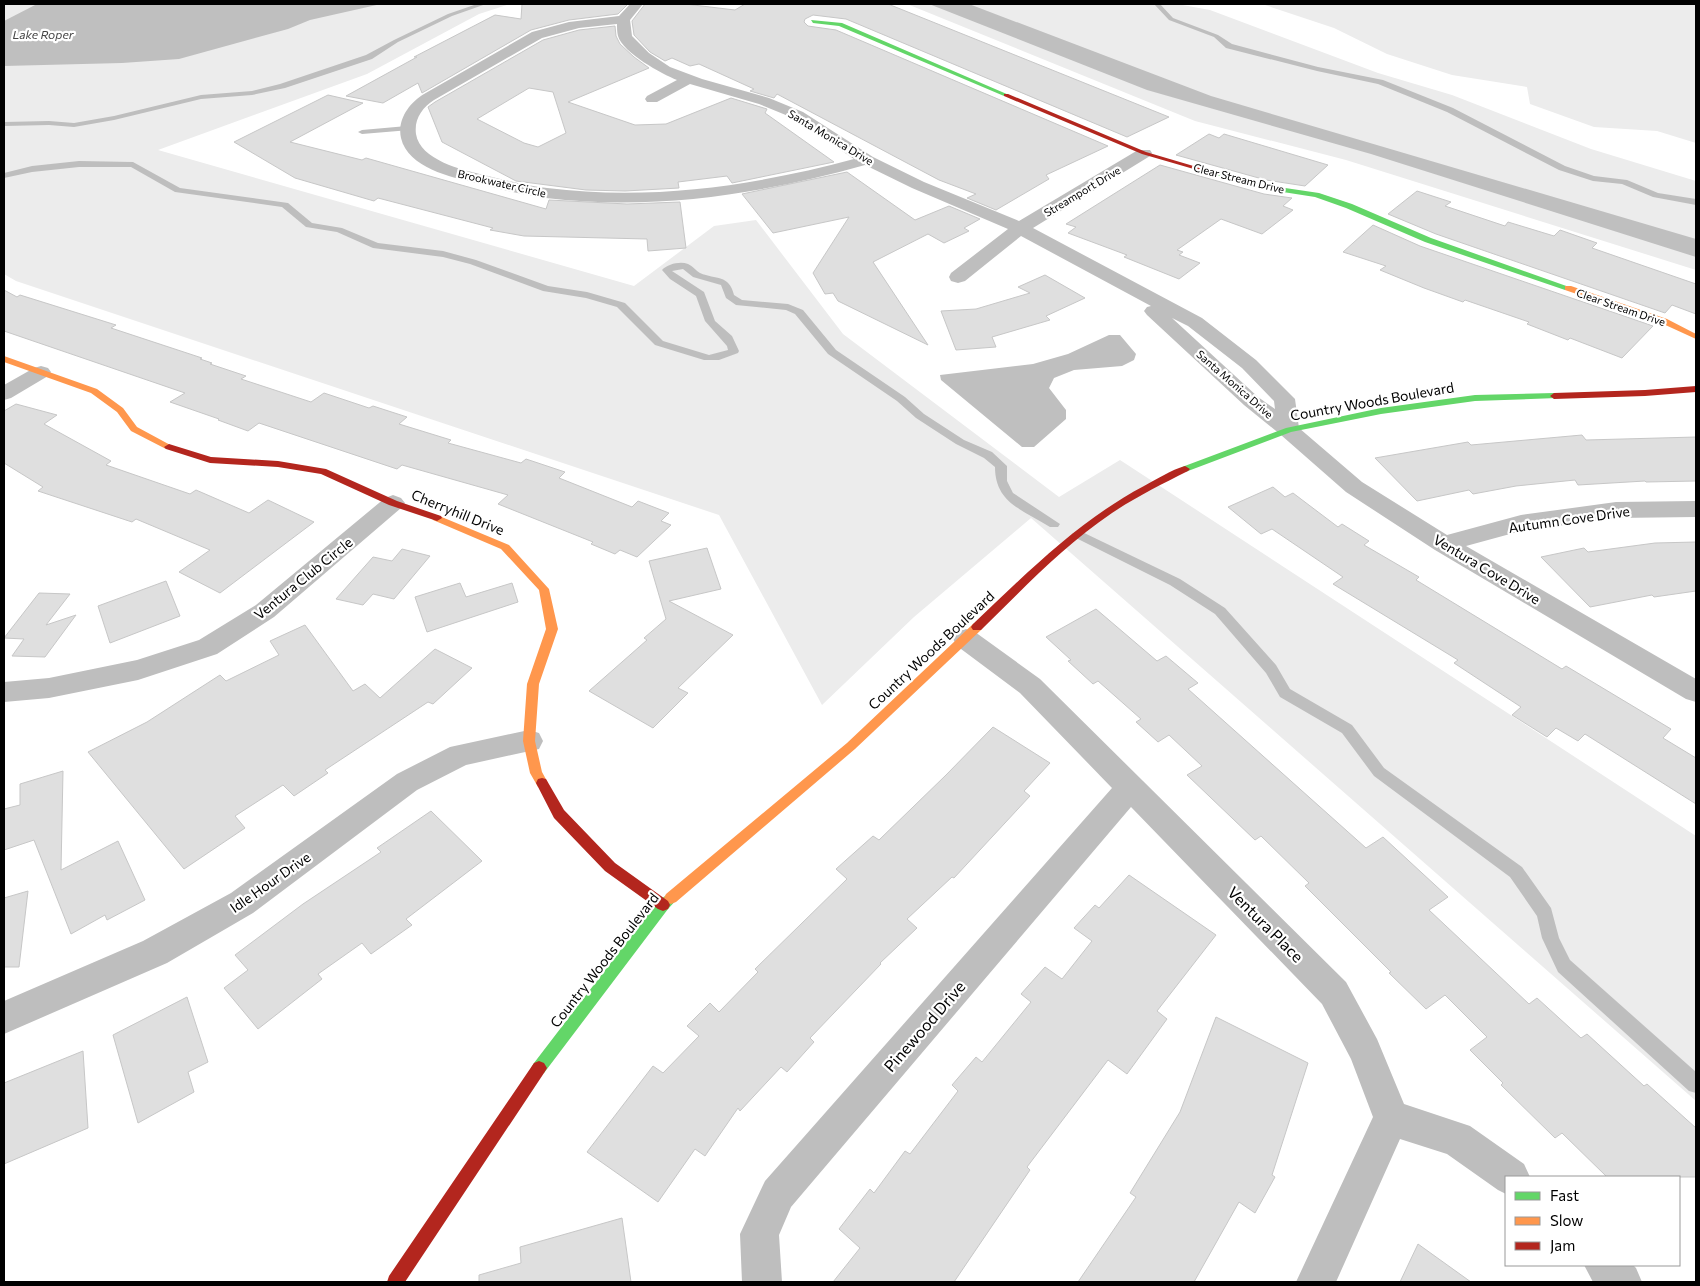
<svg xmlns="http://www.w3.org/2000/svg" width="1700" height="1286" viewBox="0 0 1700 1286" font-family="Commissioner,sans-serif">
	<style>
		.green { fill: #ececec }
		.water { fill: #bfbfbf }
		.building { fill: #dfdfdf; stroke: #c7c7c7; fill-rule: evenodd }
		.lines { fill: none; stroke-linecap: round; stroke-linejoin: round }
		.lane { fill: #bebebe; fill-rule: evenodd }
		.street { fill: #bebebe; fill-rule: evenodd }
		.fast { fill: #63d668; fill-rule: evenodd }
		.slow { fill: #ff974d; fill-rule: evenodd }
		.jam { fill: #b3261e; fill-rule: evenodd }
		.labels { text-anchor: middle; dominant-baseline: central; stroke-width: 4.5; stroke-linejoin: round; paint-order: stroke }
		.far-street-label { font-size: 11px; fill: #000; stroke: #fff }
		.far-water-label { font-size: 12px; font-style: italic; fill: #444; stroke: #fff }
		.street-label { font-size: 14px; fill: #000; stroke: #fff }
		.near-street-label { font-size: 16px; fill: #000; stroke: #fff }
	</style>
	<rect width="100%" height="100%" fill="#fff"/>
	<path class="green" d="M4,4H510L479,14L367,74L158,150L634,286L714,226L756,220L843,334L1059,497L1120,460L1696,836V1101L1031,518L914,617L822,705L719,515L16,281L4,274Z
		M907,4H1177L1210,10L1378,73L1452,95L1591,149L1696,181V270L1346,160L1195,121Z
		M1262,4H1696V143L1657,131L1594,127L1530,104L1527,87L1452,75L1387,54L1334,28Z"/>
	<path class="water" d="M37,4H381L310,20L288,29L179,59L122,63L4,66V21Z
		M929,4H969L1211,96L1696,239V257L1371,154L1147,90Z
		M1109,335H1120L1136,354L1134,360L1122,366L1074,370L1054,378L1049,388L1066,410V419L1034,447H1022L941,380L940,375L1033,364L1068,354Z"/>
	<path class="building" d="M522,4H628L618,14L569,20L531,30L422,93L418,83L383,103L346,96L417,57H414L495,15L521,19Z
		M645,4H685L735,10L745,4H888L1169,117L1127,137L846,19L813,15L805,19L804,22L808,26L836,30L1108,146L1046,175L1049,179L996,210L967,198L976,194L939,180L777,94L774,98L750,91L754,89L699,64L690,66L672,58L665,61L650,52L634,35L632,21Z
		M615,26L616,36L620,44L634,57L649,68L568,102L635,125L666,124L731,98L767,109L765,113L834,162L732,183L727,176L678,182L679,188L625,191L586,190L516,181L442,142L428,107L435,102L543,40L579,30ZM529,88L553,92L566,133L538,147L524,143L477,119Z
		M328,95L363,103L290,142L362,160L366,158L546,209L549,200L627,204L680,202L686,248L648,251L647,239L524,236L490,230L493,228L378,198L374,201L295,178L234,142Z
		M1209,134L1219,138L1224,134L1328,165L1305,186L1266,180L1176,155Z
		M1160,165L1264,194L1292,198L1283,206L1293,210L1262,234L1221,219L1177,250L1183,252L1179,255L1200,263L1179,279L1124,257L1127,255L1068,233L1076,227L1066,224Z
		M847,172L915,220L949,206L980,219L964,228L969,231L944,243L928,234L873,262L928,345L838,301L833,293L825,294L813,273L849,217L773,233L742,194Z
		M1417,191L1451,202L1445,206L1505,226L1508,222L1554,236L1560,230L1597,243L1592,248L1696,284V314L1672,305L1665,313L1436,234L1388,214Z
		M1373,225L1420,246L1653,326L1622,358L1570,338L1568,340L1527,324L1529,322L1465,300L1463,302L1424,288L1380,270L1386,266L1343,252Z
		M1045,275L1085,298L1046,316L1050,320L992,337L996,347L956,350L941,311L976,309L1030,293L1018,287Z
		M4,290L17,297L20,295L116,325L111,328L202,358L200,359L212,363L210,364L246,376L241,379L311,402L324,393L369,408L373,406L407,417L399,424L451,440L448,443L521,463L526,459L565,472L559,478L632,507L638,501L669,513L661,521L671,525L637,557L620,550L615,554L591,544L593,542L498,504L508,495L402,465L397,469L259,423L248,431L218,420L219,419L170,402L185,393L4,331Z
		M16,404L57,415L44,424L111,461L106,465L190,494L196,490L249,513L268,500L314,522L220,593L179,572L210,550L136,519L132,522L38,491L43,487L4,463V411Z
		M1582,435L1586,440L1696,437V481L1646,482L1645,481L1578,485L1575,480L1516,486L1473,494L1469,490L1417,501L1375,458L1468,442L1471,445Z
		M1273,487L1285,497L1293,493L1338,527L1342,524L1369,541L1364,545L1419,577L1416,580L1562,669L1566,666L1671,729L1663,738L1696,758V804L1585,734L1578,741L1556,728L1547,737L1512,715L1521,707L1454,663L1458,660L1333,584L1343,577L1272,529L1261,534L1228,507Z
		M1696,542V591L1654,597L1652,595L1590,607L1541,557L1584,548L1588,552L1655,543Z
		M707,548L721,589L669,601L733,635L678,688L688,693L653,728L589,691L647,640L644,638L666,619L649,561Z
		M402,549L430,556L394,599L373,594L363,605L336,599L373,557L392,561Z
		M166,581L180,616L110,643L98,606Z
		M460,583L466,597L512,583L518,602L427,632L415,597Z
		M39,593L70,594L46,625L76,615L45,657L12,656L24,639L4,638Z
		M1096,609L1157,661L1166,656L1198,683L1188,689L1366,848L1383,837L1448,897L1429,910L1529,1004L1537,998L1581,1038L1587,1034L1644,1086L1647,1084L1696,1128V1177H1607L1562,1133L1555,1138L1501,1085L1503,1083L1470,1050L1487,1037L1445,995L1426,1009L1389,973L1391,972L1305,886L1309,883L1261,836L1255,840L1187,775L1202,766L1169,735L1158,742L1136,722L1141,719L1098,681L1093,684L1068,661L1071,660L1046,637Z
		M305,625L353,691L365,684L380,698L435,649L472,668L433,704L428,702L325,770L328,773L294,796L283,785L235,816L245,828L184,869L88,752L147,722L220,675L226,681L279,655L270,641Z
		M993,727L1050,763L1024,791L1030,796L954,878L952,877L907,919L917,928L880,963L881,964L810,1038L814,1042L787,1072L781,1067L740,1111L738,1108L705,1156L695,1149L658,1202L587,1152L653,1066L663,1073L699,1036L687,1026L710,1003L719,1012L758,972L755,969L847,879L836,869L873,836L879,840L946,775Z
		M63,771L61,870L118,841L145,900L107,920L105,915L71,934L34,840L4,850V809L20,805V784Z
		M431,811L482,861L406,919L412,925L371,954L362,943L318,974L322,979L258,1029L224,988L248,970L235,955L303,904L381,852L377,848Z
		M1129,875L1216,935L1157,1011L1167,1019L1127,1074L1108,1060L1027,1167L1030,1170L954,1282H833L860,1248L839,1229L870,1189L874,1193L905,1151L910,1154L958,1091L952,1085L976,1057L982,1062L1031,1002L1021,994L1045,967L1062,979L1092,941L1074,928L1095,905L1099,908Z
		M28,891L19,967H4V898Z
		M187,997L208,1062L188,1072L194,1092L138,1123L113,1035Z
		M1216,1017L1308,1063L1272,1175L1275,1177L1255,1213L1239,1202L1194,1282H1078L1136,1197L1130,1193L1180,1112Z
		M83,1051L88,1128L4,1164V1083Z
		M622,1218L631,1282H479V1275L521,1263L520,1247Z
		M1418,1244L1471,1282H1400Z"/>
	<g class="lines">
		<path class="lane" d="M477,4H486L452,16L398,42L372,59L285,88L252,95L201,99L114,120L74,127L49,125L4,126V122L49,121L74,123L114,116L201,95L252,91L280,84L366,55L394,40L448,14Z
			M1154,4H1160L1173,18L1218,35L1232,44L1318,67L1383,80L1453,108L1565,166L1594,176L1627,180L1658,193L1696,199V205L1653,197L1622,184L1593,181L1559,170L1447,112L1378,84L1317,71L1226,48L1214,37L1169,20Z
			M407,126H410V130L362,134L358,132L362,130Z
			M79,161L133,162L180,188L288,203L312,223L342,228L378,243L443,251L476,260L548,286L587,292L625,303L663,341L709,355L728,350L727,346L705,321L696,296L670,279L662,270C668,264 680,261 688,264C693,266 696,271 700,273C716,280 729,274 734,295L742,300L788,304L803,310L836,350L905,397L924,414L964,440L992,452L1007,466V481L1013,493L1060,524L1058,527H1050C1023,510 995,503 995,467L984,458L956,444L916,418L897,401L828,354L795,314L786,310L736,305L726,298L721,285L693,277L683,269L672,271L704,292L715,321L732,336L739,351L738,353L719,360H704L655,345L617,307L586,298L543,291L470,264L443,257L373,248L337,232L306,227L282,207L175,192L131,167H79L32,172L4,178V173L32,166Z
			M1078,530L1180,579L1225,608L1276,665L1290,689L1352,725L1384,768L1522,867L1551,908L1559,938L1570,960L1696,1072V1093L1689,1091L1558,972L1542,938L1537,916L1510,877L1374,776L1342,733L1280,697L1266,673L1215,614L1170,585L1074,537L1072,534Z"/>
		<path class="street" d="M630,4H643L630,20L632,36L649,53L670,67L702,79L769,98L803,112L873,157L924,182L1019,221L1138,150H1150L1152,153L1150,156L1033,228L1202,318L1256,360L1295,399L1299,428L1362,482L1447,535L1521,515L1616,502L1696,501V517L1616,518L1521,531L1466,546L1696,679V702L1686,699L1435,550L1346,492L1281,435L1244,405L1147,315L1144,311L1147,307L1151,306L1021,236L965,281L958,283L951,281L949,277L951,273L1008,229L912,188L865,165C761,194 655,211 546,198C523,195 499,189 476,183C451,177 408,168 401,138C397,120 409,103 424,94L532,32L569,22L619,16ZM617,24C617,28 617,32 618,36C623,53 662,74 677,80L647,96L645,99L647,102H657L690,84L759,104L793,118L854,159C753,186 651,201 547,188C526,186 505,180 484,175C462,170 420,160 416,134C414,119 422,108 434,100L542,38L579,28ZM1172,318L1188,326L1242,368L1274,401L1275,409L1258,397Z
			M41,366L48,368L51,372L48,376L11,398L4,400V385L34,368Z
			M393,495L401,498L405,503L401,508L274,617L217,654L138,680L49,698L4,702V682L49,678L137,660L199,640L256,605L385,498Z
			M966,629L975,632L1040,679L1346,982L1377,1039L1404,1104L1470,1126L1524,1164L1530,1177H1506V1194L1498,1190L1447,1154L1400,1139L1336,1282H1296L1373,1117L1351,1059L1322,1004L1131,807L791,1207L779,1235L782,1282H742L740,1234L765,1181L1112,788L1020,693L957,646L953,639L957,632Z
			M529,730L539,733L543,741L539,749L466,765L417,790L253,913L167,963L4,1034V1001L143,941L231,893L397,774L450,747Z
			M1584,1265H1633L1636,1268L1642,1282H1593Z"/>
		<path class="fast" d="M811,20L842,23L1009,95L1004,96L839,26L813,23Z
			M1204,168L1265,185L1319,193L1352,204L1431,238L1572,288L1565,290L1425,242L1346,208L1315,197L1264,189L1202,171V169Z
			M1554,393L1558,396L1557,398L1475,401L1381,414L1291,432L1188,471L1185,472L1180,469L1182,467L1286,428L1381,408L1475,395Z
			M671,892L676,894L678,898L668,909L544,1073L539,1075L534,1073L531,1068L534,1063L658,901Z"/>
		<path class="slow" d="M1565,286H1571L1667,319L1696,334V339L1661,323L1565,290Z
			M4,356L97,389L123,408L137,427L174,447L172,449H166L131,431L117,412L91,393L4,362Z
			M437,515L509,545L549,589L558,629L539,684L535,741L542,772L548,783L546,787L542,788L538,787L530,773L523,741L527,684L546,629L539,590L501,549L433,520L432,518L433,516Z
			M977,623L983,627L981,630L855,749L676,902L671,904L666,902L664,898L666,894L847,743L973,624Z"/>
		<path class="jam" d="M1004,94H1008L1146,152L1207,170L1204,172L1142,154L1004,96Z
			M1696,386V392L1645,396L1554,399L1550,396L1554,393L1645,390Z
			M169,444L211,457L278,461L326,469L397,501L441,516L442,518L437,521L389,505L321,474L278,467L210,463L166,449L164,447Z
			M1185,466L1190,469L1188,471C1162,484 1136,497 1112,513C1063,546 1023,589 981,630H973L971,627L973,624C1027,573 1078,521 1144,486C1157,479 1171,470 1185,466Z
			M542,778L546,779L564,810L615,863L668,901L670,905L668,909L663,911L658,909L605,871L554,818L536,783L538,779Z
			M539,1061L544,1063L547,1068L544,1073L405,1282H387L389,1276L534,1063Z"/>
	</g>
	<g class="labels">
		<g class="far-street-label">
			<text transform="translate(831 137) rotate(31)">Santa Monica Drive</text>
			<text transform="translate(1239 178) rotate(14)">Clear Stream Drive</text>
			<text transform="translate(502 183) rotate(13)">Brookwater Circle</text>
			<text transform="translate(1082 191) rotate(-31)">Streamport Drive</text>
			<text transform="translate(1621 307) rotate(19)">Clear Stream Drive</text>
			<text transform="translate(1235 384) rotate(41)">Santa Monica Drive</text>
		</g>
		<g class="far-water-label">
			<text x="43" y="34">Lake Roper</text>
		</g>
		<g class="street-label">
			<text transform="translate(1372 401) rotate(-10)">Country Woods Boulevard</text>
			<text transform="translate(458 512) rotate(22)">Cherryhill Drive</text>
			<text transform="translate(1569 519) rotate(-8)">Autumn Cove Drive</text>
			<text transform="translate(1487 569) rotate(31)">Ventura Cove Drive</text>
			<text transform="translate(303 578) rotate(-39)">Ventura Club Circle</text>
			<text transform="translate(931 650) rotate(-43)">Country Woods Boulevard</text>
			<text transform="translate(270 882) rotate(-35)">Idle Hour Drive</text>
			<text transform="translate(604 960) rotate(-52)">Country Woods Boulevard</text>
		</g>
		<g class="near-street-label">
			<text transform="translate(1266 924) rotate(45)">Ventura Place</text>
			<text transform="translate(924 1026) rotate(-49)">Pinewood Drive</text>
		</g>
	</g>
	<rect width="1700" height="1286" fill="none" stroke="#000000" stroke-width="10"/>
	<rect x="1505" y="1176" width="175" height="90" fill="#ffffff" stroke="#999999"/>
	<rect x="1515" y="1192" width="25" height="8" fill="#63d668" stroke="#999999"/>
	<text x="1550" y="1201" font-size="15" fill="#000000">Fast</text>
	<rect x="1515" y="1217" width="25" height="8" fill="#ff974d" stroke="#999999"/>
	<text x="1550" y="1226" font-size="15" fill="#000000">Slow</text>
	<rect x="1515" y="1242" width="25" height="8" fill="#b3261e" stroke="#999999"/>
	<text x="1550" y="1251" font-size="15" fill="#000000">Jam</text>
</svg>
